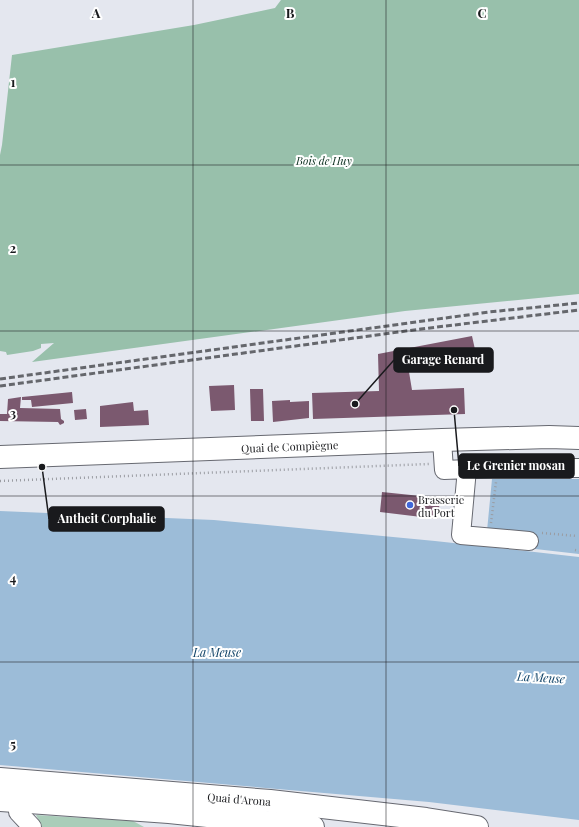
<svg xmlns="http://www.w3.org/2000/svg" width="579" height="827" viewBox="0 0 579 827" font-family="'Playfair Display',serif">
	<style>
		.green { fill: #aacdb9 }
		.forest { fill: #98c0ab }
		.water { fill: #9cbcd8 }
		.building { fill: #7b596f }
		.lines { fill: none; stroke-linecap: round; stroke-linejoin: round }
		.minor-casing { stroke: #676971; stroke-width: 20 }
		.major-casing { stroke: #676971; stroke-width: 24 }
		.path { stroke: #9a9ca2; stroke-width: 2.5; stroke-dasharray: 1 3; stroke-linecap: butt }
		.minor { stroke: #fff; stroke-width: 18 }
		.major { stroke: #fff; stroke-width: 22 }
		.rail { stroke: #65676c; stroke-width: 3; stroke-dasharray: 6 3; stroke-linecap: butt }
		.grid { fill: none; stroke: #191a1d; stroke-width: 1; stroke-opacity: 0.55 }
		.poi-dot { fill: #4068da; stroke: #fff; stroke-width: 1.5 }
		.labels { text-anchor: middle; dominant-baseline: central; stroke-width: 4; stroke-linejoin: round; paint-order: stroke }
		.park-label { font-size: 11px; font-style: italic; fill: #0e3121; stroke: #fff }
		.street-label { font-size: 11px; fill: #191a1d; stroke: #fff }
		.poi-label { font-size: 11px; fill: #191a1d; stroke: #fff; text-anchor: start }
		.water-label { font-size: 12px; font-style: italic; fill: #0f4267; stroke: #fff }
		.grid-label { font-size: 13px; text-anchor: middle; font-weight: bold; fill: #191a1d; stroke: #fff; stroke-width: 4; stroke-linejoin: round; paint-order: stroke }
		.leader { fill: none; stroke: #191a1d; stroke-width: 1.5 }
		.callout-dot { fill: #191a1d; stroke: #fff; stroke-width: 1.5 }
		.callout { fill: #191a1d; stroke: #191a1d; stroke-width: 1.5 }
		.callout-label { font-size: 12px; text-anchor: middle; font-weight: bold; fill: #fff }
	</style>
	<rect width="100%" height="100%" fill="#e4e7ef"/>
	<path class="green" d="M36,815L133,821L144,827H42Z"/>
	<path class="forest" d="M281,0H579V294L405,311L32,362L54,343L41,344V348L33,351L7,355L6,352L0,351V155L2,145L12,55L194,25L275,8Z"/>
	<path class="water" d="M492,479H579V554L518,547L487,531Z
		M0,511L214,520L435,541L579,557V820L429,802L0,765Z"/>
	<path class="building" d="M472,336L476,354L409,372L412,390L464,388L465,414L313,419L312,393L379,391L378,354Z
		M234,385L235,410L211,411L209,386Z
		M250,389H263L264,421H251Z
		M72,392L73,403L32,407L31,400H22V397Z
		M21,397L20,408L60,409L61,419L64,421V423L60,425L58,422L0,421V414H7L8,399Z
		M290,400V402L309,401V418L273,422L272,401Z
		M133,402L134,411L148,410L149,425L100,427V406Z
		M86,409L87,419L75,420L74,410Z
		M382,492L440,498L438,519L380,512Z"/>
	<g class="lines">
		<defs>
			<path id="minor" d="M442,440L444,470L493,468H579
				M467,469L461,535L529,541
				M20,789L18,812L32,827"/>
			<g id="major">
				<path id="s1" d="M0,457L442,440L549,437L579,438"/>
				<path id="s2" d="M0,779L270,801L426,819L477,827"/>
				<path d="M0,800L169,812L313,827"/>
			</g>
		</defs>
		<use href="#minor" class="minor-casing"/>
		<use href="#major" class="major-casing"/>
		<path class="path" d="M0,481L429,464
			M491,523L496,482
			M542,533L577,536
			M575,550L579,551"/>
		<use href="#minor" class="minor"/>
		<use href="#major" class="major"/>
		<path class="rail" d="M0,379L489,312L579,303
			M0,386L421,329L579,310"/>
	</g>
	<path class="grid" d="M193,0V827M386,0V827M0,165H579M0,331H579M0,496H579M0,662H579"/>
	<circle class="poi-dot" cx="410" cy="505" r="4"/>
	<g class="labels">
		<g class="park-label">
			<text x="324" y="160">Bois de Huy</text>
		</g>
		<g class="street-label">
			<text stroke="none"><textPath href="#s1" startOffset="290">Quai de Compiègne</textPath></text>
			<text stroke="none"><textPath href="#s2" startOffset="240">Quai d'Arona</textPath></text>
		</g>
		<g class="poi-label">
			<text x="418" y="499">Brasserie<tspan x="418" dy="13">du Port</tspan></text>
		</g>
		<g class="water-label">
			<text x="217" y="652">La Meuse</text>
			<text transform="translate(541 677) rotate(3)">La Meuse</text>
		</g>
	</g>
	<g class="grid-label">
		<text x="96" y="18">A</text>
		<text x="290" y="18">B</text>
		<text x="482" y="18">C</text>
		<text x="13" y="87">1</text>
		<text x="13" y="253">2</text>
		<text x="13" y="418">3</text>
		<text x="13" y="583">4</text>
		<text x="13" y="749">5</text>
	</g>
	<path class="leader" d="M355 404L394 360M454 410L459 466M42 467L49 519"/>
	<g class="callout-dot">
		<circle cx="355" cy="404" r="4"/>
		<circle cx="454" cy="410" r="4"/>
		<circle cx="42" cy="467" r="4"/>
	</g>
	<g class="callout">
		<rect x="394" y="348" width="99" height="24" rx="4"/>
		<rect x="459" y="454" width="115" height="24" rx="4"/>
		<rect x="49" y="507" width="115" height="24" rx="4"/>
	</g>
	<g class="callout-label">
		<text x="443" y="364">Garage Renard</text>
		<text x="516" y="470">Le Grenier mosan</text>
		<text x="107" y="523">Antheit Corphalie</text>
	</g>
</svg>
